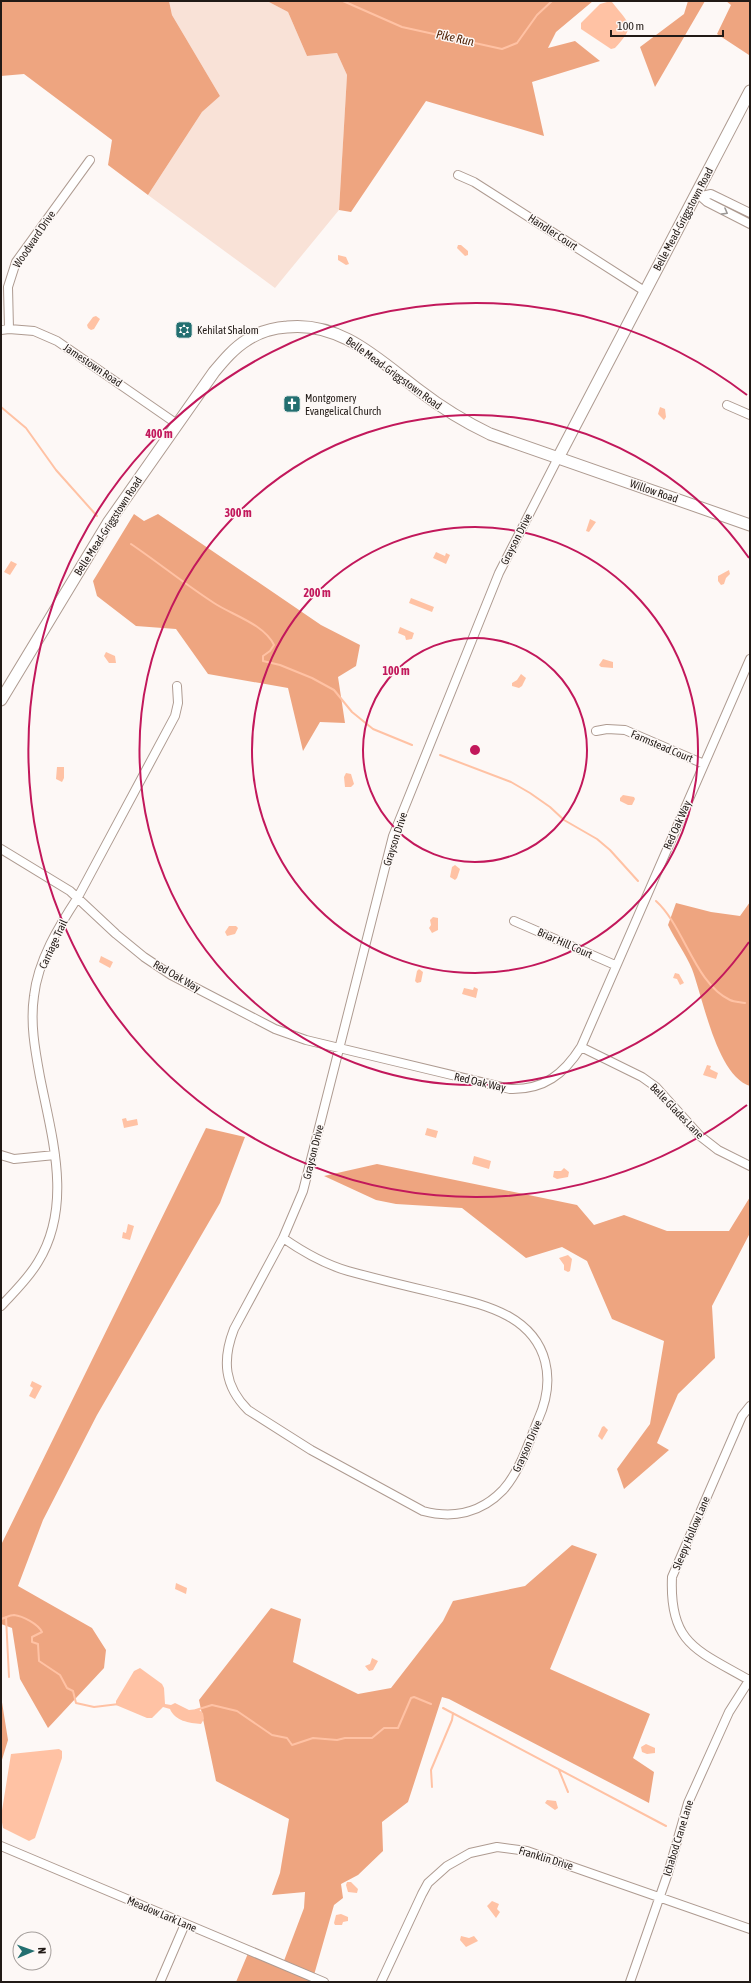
<svg xmlns="http://www.w3.org/2000/svg" width="751" height="1983" viewBox="0 0 751 1983" font-family="'Asap Condensed',sans-serif">
	<style>
		.green { fill: #f9e2d7 }
		.forest { fill: #eea580 }
		.water { fill: #ffc2a4 }
		.lines { fill: none; stroke-linecap: round; stroke-linejoin: round }
		.stream { stroke: #ffc2a4; stroke-width: 2 }
		.street-casing { stroke: #ae9b91; stroke-width: 10 }
		.secondary-casing { stroke: #ae9b91; stroke-width: 13 }
		.street { stroke: #fff; stroke-width: 8 }
		.secondary { stroke: #fff; stroke-width: 11 }
		.oneway { stroke: #9b9896 }
		.ring { fill: none; stroke: #c2185b; stroke-width: 2 }
		.labels { text-anchor: middle; dominant-baseline: central; stroke-width: 3; stroke-linejoin: round; paint-order: stroke }
		.street-label { font-size: 11px; fill: #211a16; stroke: #fdf8f6 }
		.poi-label { font-size: 11px; fill: #211a16; stroke: #fdf8f6; text-anchor: start }
		.water-label { font-size: 12px; font-style: italic; fill: #512307; stroke: #fdf8f6 }
		.centre { fill: #c2185b; stroke: #fdf8f6; stroke-width: 2 }
		.ring-label { font-size: 12px; text-anchor: middle; font-weight: bold; fill: #c2185b; stroke: #fdf8f6; stroke-width: 3; stroke-linejoin: round; paint-order: stroke }
	</style>
	<rect width="100%" height="100%" fill="#fdf8f6"/>
	<path class="green" d="M169,1H267L288,12L307,56L337,53L347,75L339,210L275,288L148,195L202,112L220,96L172,15Z"/>
	<path class="forest" d="M1,1H169L172,15L220,96L202,112L148,195L108,165L112,140L24,74L1,76Z
		M267,1H593L556,32L548,48L575,41L600,61L532,82L544,136L426,101L351,212L339,210L347,75L337,53L307,56L288,12Z
		M688,1H705L655,87L640,47L684,14Z
		M726,1H750L749,55L717,34L731,5Z
		M134,514L144,521L158,514L321,625L360,645L356,666L338,677L345,723L320,722L303,751L288,688L208,674L176,629L136,626L97,596L93,581Z
		M750,902V1086C717,1076 703,998 692,969C686,954 675,940 668,925L676,903L711,912L740,916Z
		M206,1128L245,1137L220,1203L97,1415L43,1520L18,1586L92,1628L106,1650L104,1668L48,1728L20,1679L12,1628L1,1624V1545Z
		M377,1164L577,1205L594,1225L624,1215L667,1231H729L750,1197V1233L712,1306L715,1358L678,1394L657,1443L669,1450L624,1489L617,1469L650,1424L664,1341L612,1319L587,1261L562,1247L526,1258L462,1208L396,1204L376,1200L324,1176Z
		M572,1545L597,1554L550,1669L650,1714L633,1758L654,1772L649,1803L449,1699L442,1697L408,1802L382,1822L383,1851L358,1875L341,1884L343,1898L334,1905L312,1982H236L249,1951L282,1966L304,1908L305,1892L272,1895L280,1873L289,1819L216,1781L199,1700L271,1608L301,1619L293,1662L358,1694L391,1688L443,1621L453,1601L525,1586Z
		M1,1696L8,1740L1,1763Z"/>
	<path class="water" d="M607,2H612C630,25 636,25 615,48L611,49L581,29V23L600,4Z
		M458,245H461L468,251V255L465,256L457,248Z
		M338,255L346,257L349,264L346,265L338,260Z
		M96,316L100,319L94,329L91,330L88,328L87,325L93,317Z
		M660,407L665,409L666,417L664,420L658,414Z
		M590,519L596,522L589,532L586,531Z
		M436,552L445,556L446,553L450,555L446,564L433,558Z
		M11,561L17,564L10,575L4,572Z
		M729,570L730,574L726,578L724,584L721,585L718,581V576Z
		M411,598L434,607L432,612L409,603Z
		M400,627L414,633L412,639L406,640L405,636L398,633Z
		M106,652L115,656L116,663H109L104,656Z
		M603,659L613,662V668L601,667L599,665Z
		M521,674L526,678L522,686L519,688L512,686V683L517,680Z
		M57,767H64V778L62,782L56,779Z
		M346,773L351,774L354,784L351,787H345L344,777Z
		M623,795L634,797L635,799L632,805H628L620,801V798Z
		M455,865L460,869L457,878L455,880L450,877L452,867Z
		M433,917L438,918V930L432,933L429,928L431,925L430,920Z
		M229,926H236L238,928L235,934L227,936L225,932Z
		M101,956L113,962L110,968L99,962Z
		M419,969L423,972L421,982L417,983L415,981L417,971Z
		M675,973L679,974L684,983L680,985L677,979L673,978Z
		M474,987L478,989L476,998L462,994L464,988L473,990Z
		M707,1065L711,1066L710,1069L718,1073L716,1079L703,1075Z
		M126,1118L127,1121L137,1119L138,1125L124,1128L122,1119Z
		M427,1128L438,1131L436,1138L425,1135Z
		M474,1156L491,1161L489,1169L472,1164Z
		M564,1168L569,1172L568,1177L557,1179L553,1177L554,1171H561Z
		M128,1224L134,1226L130,1240L122,1238L123,1232L126,1233Z
		M568,1255L572,1259L570,1271L568,1272L564,1270V1265L559,1258Z
		M32,1381L42,1386L35,1399L29,1396L33,1388L30,1386Z
		M604,1426L608,1430L602,1440L598,1436L602,1427Z
		M176,1583L187,1588L186,1594L175,1589Z
		M372,1658L378,1661L373,1670L369,1671L365,1666L370,1664Z
		M140,1668L162,1684L164,1688L165,1704L171,1705L175,1703L189,1710L198,1709L203,1713L204,1719L201,1724C189,1723 175,1721 170,1709L163,1707L152,1718H147L116,1705V1701L134,1671Z
		M646,1744L655,1748V1753L647,1754L642,1752L641,1747Z
		M59,1749L62,1751V1758L35,1838L29,1841L3,1828L1,1817L11,1754Z
		M547,1800L556,1801L558,1808L555,1810L545,1803Z
		M347,1882H351L358,1889L357,1893L348,1892L346,1885Z
		M492,1901L499,1904L497,1909L500,1912L496,1918L487,1906Z
		M341,1914L348,1917V1921L343,1922L342,1925H335L334,1923L336,1915Z
		M461,1936L469,1938L474,1936L478,1941L466,1947L460,1940Z"/>
	<g class="lines">
		<path class="stream" d="M343,1L402,27L502,49L517,43L537,15L552,1
			M1,407L26,428L56,470L97,516
			M131,544C159,563 186,585 214,603C232,615 264,624 274,645L270,651L263,656V661L280,665L312,678L334,690L352,712L373,729L412,745
			M440,755L511,782L530,793L550,807L564,820L597,839L610,850L638,881
			M656,901C684,926 695,984 730,1000C734,1002 740,1002 745,1003
			M6,1617L9,1677
			M1,1619C5,1618 10,1615 14,1615C23,1616 38,1624 42,1632L32,1637V1642L38,1644L39,1661L60,1675L67,1688L73,1691L76,1703L94,1707L119,1704
			M443,1708L666,1826
			M196,1710L212,1705L237,1711L272,1735L287,1738L292,1745L313,1738L337,1740L345,1738H372L384,1728H398L411,1698L414,1697L431,1704
			M559,1770L568,1792
			M432,1787L431,1770L452,1720L453,1713"/>
		<defs>
			<path id="street" d="M458,175L474,182L646,292
				M697,193L707,202L750,224
				M702,196L711,194L750,213
				M9,329L8,287L16,262L90,160
				M1,330L9,329L34,331L57,341L177,424
				M727,405L750,415
				M596,731L607,729L625,730L704,764
				M1,849L70,891L116,934L144,957L171,975L275,1029L306,1040L510,1089C544,1090 564,1074 581,1047L750,659
				M514,921L615,965
				M581,1047L642,1077L656,1087L700,1136L718,1150L750,1166
				M1,1155L14,1159L55,1155
				M283,1238C303,1252 324,1264 348,1271C377,1279 406,1286 436,1293C460,1299 486,1304 508,1316C549,1339 556,1380 538,1420C528,1444 520,1471 503,1490C481,1513 453,1519 423,1511L311,1450L248,1410C224,1386 222,1360 234,1329Z
				M283,1238L303,1191L393,836L499,573L558,458
				M1,1306C14,1292 28,1279 38,1262C73,1205 52,1138 40,1077C35,1050 30,1023 34,996C38,960 59,926 78,897L175,716L178,703L177,686
				M749,1680C697,1650 669,1644 672,1577L742,1416L750,1406
				M1,1846L324,1982
				M160,1982L185,1924
				M381,1982L422,1894L428,1883L447,1866L470,1853L497,1847L527,1851L750,1929
				M630,1982L668,1873L688,1803L729,1712L750,1679"/>
			<path id="secondary" d="M558,458L750,91
				M1,700L108,523L214,372C224,360 234,348 247,340C259,332 273,328 287,327C341,321 380,361 420,391C442,408 465,422 490,434L750,525"/>
		</defs>
		<use href="#street" class="street-casing"/>
		<use href="#secondary" class="secondary-casing"/>
		<use href="#street" class="street"/>
		<use href="#secondary" class="secondary"/>
	</g>
	<defs><path id="oneway-chevron" d="M-2-3.5L2.5 0L-2 3.5" fill="none" stroke-width="1.6" stroke-linecap="round" stroke-linejoin="round"/></defs>
	<use class="oneway" href="#oneway-chevron" transform="translate(725 212) rotate(29)"/>
	<g class="ring">
		<circle cx="475" cy="750" r="112"/>
		<circle cx="475" cy="750" r="223"/>
		<path d="M749 942A335 335 0 1 1 749 558"/>
		<path d="M747 1105A447 447 0 1 1 747 395"/>
	</g>
	<defs>
		<symbol id="synagogue-square" viewBox="-11 -11 22 22"><rect x="-9" y="-9" width="18" height="18" rx="4" fill="#236f70" stroke="#fdf8f6"/><path d="M0-6.5L5.6 3.2H-5.6ZM0 6.5L5.6-3.2H-5.6Z" fill="#fff"/></symbol>
		<symbol id="church-square" viewBox="-11 -11 22 22"><rect x="-9" y="-9" width="18" height="18" rx="4" fill="#236f70" stroke="#fdf8f6"/><path d="M-1.2-6h2.4v3.5h3.3v2.4h-3.3V6h-2.4V-.1h-3.3v-2.4h3.3Z" fill="#fff"/></symbol>
	</defs>
	<g fill-rule="evenodd">
		<use href="#synagogue-square" x="174" y="320" width="20" height="20"/>
		<use href="#church-square" x="282" y="394" width="20" height="20"/>
	</g>
	<g class="labels">
		<g class="street-label">
			<text transform="translate(683 219) rotate(-62)">Belle Mead-Griggstown Road</text>
			<text transform="translate(553 232) rotate(33)">Handler Court</text>
			<text transform="translate(34 239) rotate(-56)">Woodward Drive</text>
			<text transform="translate(93 365) rotate(34)">Jamestown Road</text>
			<text transform="translate(394 373) rotate(36)">Belle Mead-Griggstown Road</text>
			<text transform="translate(654 491) rotate(19)">Willow Road</text>
			<text transform="translate(108 526) rotate(-57)">Belle Mead-Griggstown Road</text>
			<text transform="translate(516 539) rotate(-63)">Grayson Drive</text>
			<text transform="translate(662 746) rotate(23)">Farmstead Court</text>
			<text transform="translate(677 825) rotate(-66)">Red Oak Way</text>
			<text transform="translate(395 839) rotate(-72)">Grayson Drive</text>
			<text transform="translate(565 943) rotate(24)">Briar Hill Court</text>
			<text transform="translate(53 944) rotate(-65)">Carriage Trail</text>
			<text transform="translate(177 976) rotate(30)">Red Oak Way</text>
			<text transform="translate(480 1082) rotate(13)">Red Oak Way</text>
			<text transform="translate(677 1111) rotate(46)">Belle Glades Lane</text>
			<text transform="translate(313 1152) rotate(-76)">Grayson Drive</text>
			<text transform="translate(527 1446) rotate(-66)">Grayson Drive</text>
			<text transform="translate(691 1533) rotate(-67)">Sleepy Hollow Lane</text>
			<text transform="translate(678 1838) rotate(-73)">Ichabod Crane Lane</text>
			<text transform="translate(546 1858) rotate(17)">Franklin Drive</text>
			<text transform="translate(162 1914) rotate(23)">Meadow Lark Lane</text>
		</g>
		<g class="poi-label">
			<text x="197" y="330">Kehilat Shalom</text>
			<text x="305" y="398">Montgomery<tspan x="305" dy="13">Evangelical Church</tspan></text>
		</g>
		<g class="water-label">
			<text transform="translate(455 38) rotate(12)">Pike Run</text>
		</g>
	</g>
	<circle cx="475" cy="750" r="6" class="centre"/>
	<g class="ring-label">
		<text x="159" y="438">400 m</text>
		<text x="238" y="517">300 m</text>
		<text x="317" y="597">200 m</text>
		<text x="396" y="675">100 m</text>
	</g>
	<rect width="751" height="1983" fill="none" stroke="#211a16" stroke-width="4"/>
	<g transform="translate(32 1951) rotate(88)"><circle r="19" fill="#fdf8f6" stroke="#a59f9c"/>
	<path d="M0-3L7 15L0 10L-7 15Z" fill="#236f70"/>
	<text y="-6" font-size="11" font-weight="bold" text-anchor="middle" fill="#211a16">N</text>
	</g>
	<path d="M611 30v6h112v-6" fill="none" stroke="#211a16" stroke-width="2"/>
	<text x="617" y="30" font-size="12" fill="#211a16" stroke="#fdf8f6" stroke-width="3" paint-order="stroke">100 m</text>
</svg>
